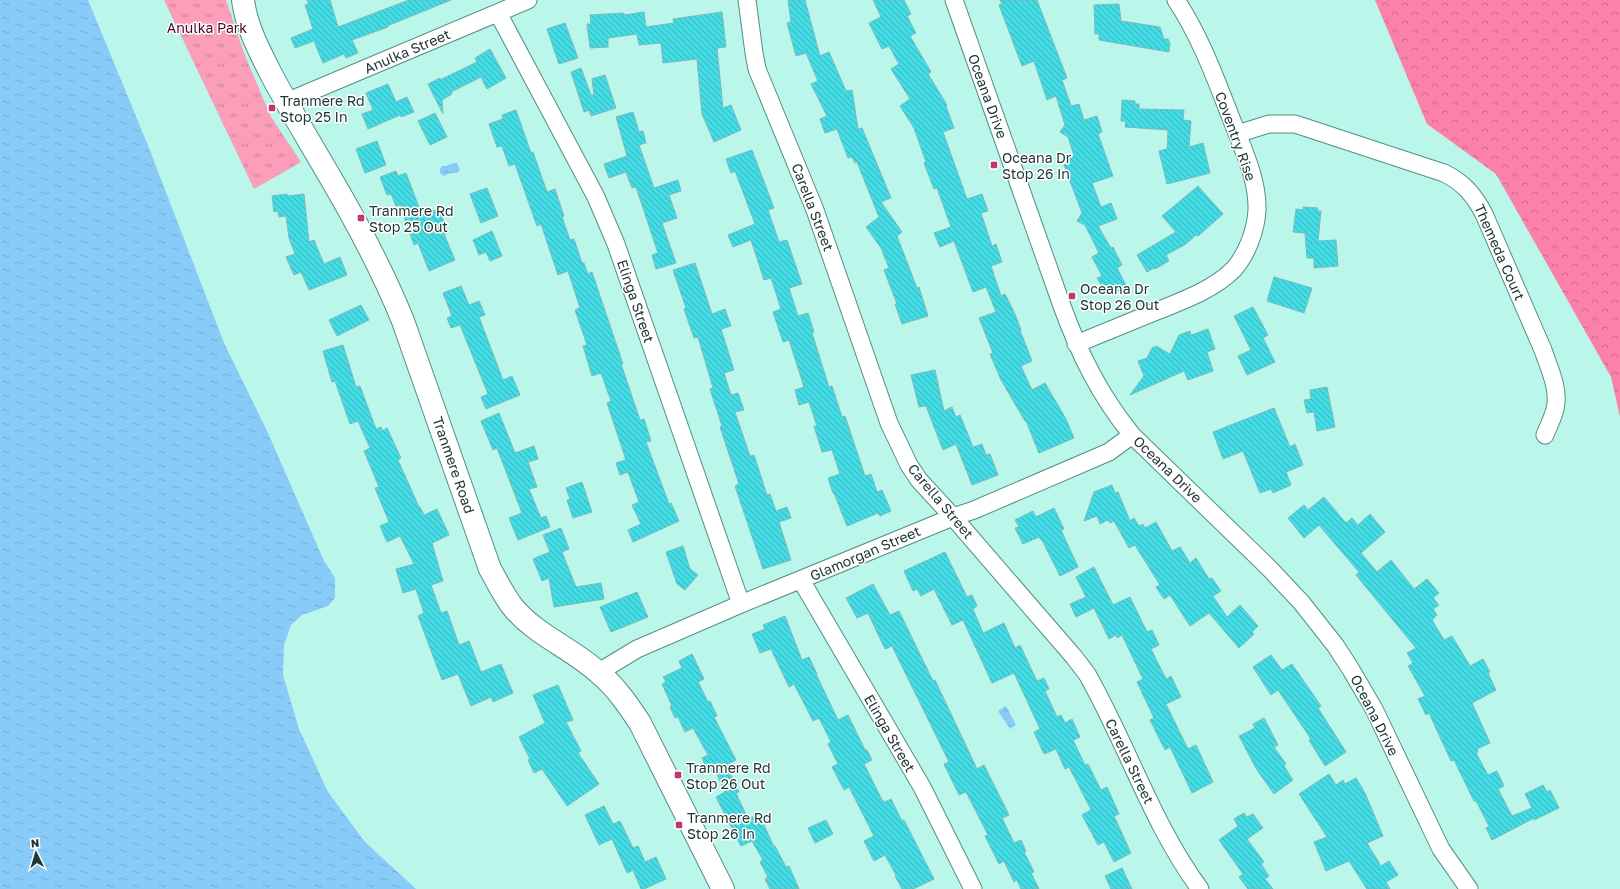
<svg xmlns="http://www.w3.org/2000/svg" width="1620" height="889" viewBox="0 0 1620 889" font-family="'Golos Text',sans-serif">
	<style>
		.grass { fill: url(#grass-tufts) }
		.forest { fill: url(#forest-crowns) }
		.water { fill: url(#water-ripples) }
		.building { fill: url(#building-back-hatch); stroke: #7db9bd }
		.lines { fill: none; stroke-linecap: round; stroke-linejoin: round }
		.street-casing { stroke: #558e83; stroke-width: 19 }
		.secondary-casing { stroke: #558e83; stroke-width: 24 }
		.street { stroke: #fff; stroke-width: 17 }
		.secondary { stroke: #fff; stroke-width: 22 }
		.poi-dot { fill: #c1366f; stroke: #fff; stroke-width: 1.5 }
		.labels { text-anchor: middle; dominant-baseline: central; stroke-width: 3; stroke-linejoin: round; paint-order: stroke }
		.park-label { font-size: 14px; fill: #520428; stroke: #fff }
		.street-label { font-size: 14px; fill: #203834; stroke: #fff }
		.poi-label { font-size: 14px; fill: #203834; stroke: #fff; text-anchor: start }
	</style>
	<defs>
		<pattern id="grass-tufts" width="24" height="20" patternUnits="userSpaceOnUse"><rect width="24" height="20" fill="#fa9eba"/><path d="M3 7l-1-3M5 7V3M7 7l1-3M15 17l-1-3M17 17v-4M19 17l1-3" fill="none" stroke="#ca8298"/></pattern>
		<pattern id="forest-crowns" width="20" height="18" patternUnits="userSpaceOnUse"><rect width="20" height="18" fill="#fc81aa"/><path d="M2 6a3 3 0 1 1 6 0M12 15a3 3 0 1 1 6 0" fill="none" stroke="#cc6b8b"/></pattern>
		<pattern id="water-ripples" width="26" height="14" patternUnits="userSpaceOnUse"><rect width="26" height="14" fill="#88caf8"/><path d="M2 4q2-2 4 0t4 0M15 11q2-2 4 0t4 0" fill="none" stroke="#75aed5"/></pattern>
		<pattern id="building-back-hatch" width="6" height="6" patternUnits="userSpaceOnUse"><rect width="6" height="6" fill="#43dce4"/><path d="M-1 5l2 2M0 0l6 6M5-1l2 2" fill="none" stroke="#38b3ba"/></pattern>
	</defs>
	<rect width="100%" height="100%" fill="#baf6e9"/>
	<path class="grass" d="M164,0H226L244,53L271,117L301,162L254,189Z"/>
	<path class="forest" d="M1375,0H1620V417L1611,377L1496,174L1427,124Z"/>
	<path class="water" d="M0,0H88L147,143L224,343L268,433L324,561L335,578V598L328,606L302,615L291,625L284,645L283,675L299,729L328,792L365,842L416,889H0Z
		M454,163H457L460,170L457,173H450L444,176L440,173V169L442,166H446Z
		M1006,706L1016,725L1010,729L998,711Z"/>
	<path class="building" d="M307,0H330L338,27L409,0H451L387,26L388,27L352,40L358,53L346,58L344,54L323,63L314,41L295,48L291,38L313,29L305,5L309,4Z
		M788,0H805L820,56L829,52L846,91L852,90L858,129L862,128L891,198L881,202L902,232L897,236L917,288L919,287L928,316L902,324L895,304H897L884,270L889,268L881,248L866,227L879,217L857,162L855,163L852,157L848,158L837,129L825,133L820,119L827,116L811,84L818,81L806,53L796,56L787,23L791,22Z
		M873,0H904L911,14L907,16L916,33L910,36L931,72L928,74L947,105L946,106L954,128L943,132L967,199L982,194L988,211L981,213L992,246L996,244L1002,262L991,266L1001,296L1005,294L1015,314L1021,330H1020L1032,361L1021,366L1032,390L1045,383L1066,419L1074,438L1039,453L1026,421H1025L1001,380L990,354L993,353L979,318L996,312L986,287L973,292L954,241L940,247L934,233L951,227L937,188L934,189L924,163L926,162L914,128L900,106L910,99L891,69L899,64L889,46L882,49L869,23L881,17Z
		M1000,0H1037L1067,78L1062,80L1071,106L1079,104L1084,120L1097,116L1102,132L1098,134L1113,176L1092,183L1101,207L1111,203L1117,219L1098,226L1111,248L1113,247L1122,265L1117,268L1127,287L1113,295L1108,287L1104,290L1097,278L1102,276L1092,257L1099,253L1085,225L1077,221L1082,213L1064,165L1070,162L1069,158L1074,156L1068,137L1060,132L1065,125L1056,96L1047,100L1034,61L1022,66L999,5L1002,4Z
		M1119,4L1121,21L1160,27L1164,39H1168L1170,44L1169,52L1099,40V34H1095L1094,5Z
		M644,12L646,27L674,23L673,19L722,12L726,47L717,48L723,108L731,105L741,130L714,142L702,114L697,59L663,63L661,43L639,45L637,34L608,38V47L590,48L587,24H591L590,15L624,13V15Z
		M565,23L578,58L559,64L547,29Z
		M490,49L506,78L487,89L481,77L451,92L452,94L442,100L443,114L428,84L440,78V80L477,62L475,58Z
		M581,68L591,95H594L592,79L605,75L616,108L591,116L589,110L584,112L571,72Z
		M388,84L396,102L407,97L414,112L401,117L400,115L368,129L362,114L373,110L366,93Z
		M1122,100L1135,101V104H1139V109L1184,110L1183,120L1191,121L1189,147L1203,143L1210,173L1167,184L1159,151L1167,149L1168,130L1125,127L1126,121H1121Z
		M516,110L531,153L533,152L547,192L555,189L564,216L562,217L570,240L574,239L582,263H584L588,274L592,272L623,364H621L640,420L644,419L651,441L646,442L669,504L671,503L679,521L633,542L628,530L641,524L632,505L639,502L628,472L620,475L616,463L626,460L607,403L611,401L601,373L592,376L583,346L587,345L575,310L580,308L568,271L558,275L541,224L537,226L515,164L509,166L502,146L497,147L489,124L503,119L502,115Z
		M633,112L639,132L643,131L646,143L639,145L654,188L678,180L681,191L669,195L677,218L662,223L676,263L656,269L652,255L658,253L636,187L632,188L626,172L609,178L604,164L627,156L616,117Z
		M435,113L447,137L430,145L418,121Z
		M377,141L386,165L365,173L356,149Z
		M752,150L774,208L768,210L779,242L787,240L802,284L789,288L798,316L808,313L814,332L812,333L829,387L832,386L842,417L845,416L865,476L871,474L877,492L882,490L891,511L880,516L878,513L847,526L834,493H833L828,478L840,474L832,450L822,452L814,426H817L809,402L799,405L795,390L804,387L789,340L783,342L773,312L781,309L771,278L764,280L751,240L733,247L728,235L755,224L735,171L731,173L726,159Z
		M396,171L398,176L406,173L422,215L439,209L448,233L444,234L455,260L429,271L418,243L414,245L400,205L396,206L391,194L387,195L380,177Z
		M1198,186L1223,214L1198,236L1196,235L1186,244L1166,255L1169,261L1155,269L1154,268L1147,272L1137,255L1176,232L1162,216Z
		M487,188L498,216L481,223L470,194Z
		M287,194V196L304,194L309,242L314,240L324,264L340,257L347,275L309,290L301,272L294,275L286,257L295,254L289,238L286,216L279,217L278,211L274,212L272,196Z
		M1303,207L1318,208L1317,211H1321L1318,241L1336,240L1338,266L1314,268V258H1307L1305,233L1293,232L1296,209L1303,210Z
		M492,231L502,256L490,261L486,252L479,255L473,240Z
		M695,263L712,314L725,309L731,326L721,329L734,370L724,373L731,395L738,393L744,410L735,412L750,456L754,455L767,495L770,494L776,511L787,507L791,518L779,522L791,560L763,569L735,486L739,484L720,427L722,426L710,389L713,388L698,337L694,338L684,309L686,308L673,270Z
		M1274,277L1312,288L1304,313L1267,301Z
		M461,286L469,305L479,301L485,315L479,317L503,380L512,376L520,395L486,409L481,397L488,394L460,325L451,328L447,318L452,316L443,293Z
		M361,305L369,320L337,336L329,320Z
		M1253,307L1268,335L1263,338L1275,362L1247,375L1238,356L1251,350L1234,316Z
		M1208,329L1215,349L1207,352L1213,371L1188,380L1184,371L1130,395L1144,376L1138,361L1147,358L1152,348L1156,346L1170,354L1179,335L1190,331L1191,335Z
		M343,345L356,387L360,386L376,429L381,427L382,431L387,428L401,458L398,460L419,507H420L424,515L437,509L449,535L432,543L443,581L431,585L441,613L447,611L459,645L469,641L481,672L501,664L513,693L493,702L491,697L471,706L458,674L442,680L418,616L424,613L416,589L403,593L396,569L414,564L400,536L387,542L380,526L389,522L375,488L379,487L364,451L370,448L358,421L350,424L335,381L332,382L323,351Z
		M935,370L944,411L952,407L956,417L960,415L973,447L982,444L986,455L990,454L998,475L972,485L956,444L943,450L926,406L919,407L911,375Z
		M1327,387L1335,427L1317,431L1314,412L1307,413L1304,400L1311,399L1310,390Z
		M1274,408L1290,447L1295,444L1303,465L1286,472L1291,485L1273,493L1271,489L1260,493L1243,451L1223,459L1213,432Z
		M499,413L515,453L534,446L538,459L528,462L537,487L529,489L541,518L546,516L550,527L518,540L509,518L522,513L497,448L493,450L481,421Z
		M582,482L592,512L573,518L567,500L570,499L566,488Z
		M1112,485L1115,493L1118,492L1130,521L1134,518L1139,526L1143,524L1145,528L1156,522L1172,551L1180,547L1190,563L1196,558L1209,579L1212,578L1221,591L1213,596L1227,617L1240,605L1258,626L1252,632L1254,634L1239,648L1209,613L1190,626L1170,595L1164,599L1156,587L1160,585L1135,545L1129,548L1114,521L1110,523L1108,520L1100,524L1097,516L1084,521L1094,492Z
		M1324,497L1346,523L1352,518L1358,525L1370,514L1385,532L1361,553L1377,572L1391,560L1414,589L1427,579L1439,593L1433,598L1439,605L1433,609L1437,615L1432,620L1444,640L1452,636L1470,666L1483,659L1490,672L1488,673L1496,690L1472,703L1490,743L1477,749L1478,752L1476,753L1488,775L1497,771L1504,786L1498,789L1512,816L1532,808L1525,794L1543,785L1547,792L1550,790L1559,808L1534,820V818L1492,840L1486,828L1489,826L1476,801H1474L1454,760L1451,761L1429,713L1426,715L1418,699L1425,696L1408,666L1413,663L1407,653L1416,648L1356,575L1359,572L1319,525L1304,538L1288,518L1304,505L1308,510Z
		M1054,508L1064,529L1061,530L1078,567L1060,576L1042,540H1041L1039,537L1023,544L1015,528L1019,527L1015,520L1033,511L1036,517Z
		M561,528L569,549L562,552L576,587L601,583L604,599L554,607L549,578L542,581L533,559L550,552L543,535Z
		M683,546L690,569L698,575L685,590L677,584L666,552Z
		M945,552L967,597L972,595L977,606L973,609L983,633L1004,623L1015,648L1020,645L1037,681L1044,678L1049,689L1045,691L1057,717L1061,715L1065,723L1072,719L1080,737L1073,740L1085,765L1088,764L1101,790L1107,787L1119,814L1114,816L1131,853L1114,862L1104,842L1098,845L1082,815L1091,810L1080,788L1069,767L1065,769L1056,749L1044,754L1034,732L1040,729L1014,673L992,683L963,620L952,625L934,589L921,596L917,589L913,591L904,571Z
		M1094,567L1113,605L1130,597L1147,632L1152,630L1159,645L1151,649L1166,679L1171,676L1181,697L1166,704L1188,749L1196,745L1213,782L1192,793L1170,747L1165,750L1150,720L1154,718L1137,682L1143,679L1122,635L1117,638L1116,635L1109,639L1094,608L1076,617L1070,604L1086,597L1076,577Z
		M873,584L890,615L899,611L933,681L935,680L977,769L984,765L1009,815L1002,818L1014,843L1021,840L1026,851L1024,852L1034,872L1031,873L1039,889H1021L1017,880L1014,882L1004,861L999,864L985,836L988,835L966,792L959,795L944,764L949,762L892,646L885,649L868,613L857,618L846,598Z
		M637,592L648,617L611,632L600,607Z
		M785,616L802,660L809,657L817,674H816L838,720L848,715L865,750H867L872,760L864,764L882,800L885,802L891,799L902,821L904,820L934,879L913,889H902L895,876L896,875L885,855L874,861L864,841L874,836L849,787L844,790L832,767L838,764L828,744L831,742L819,718L813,721L794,684L789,687L771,649L760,653L752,634L765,629L763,625Z
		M692,654L704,679L698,682L708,702L710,701L717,716L714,717L736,760L726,765L739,792L736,793L748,819L759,814L774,847L775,846L786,867L789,866L799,889H770L765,879L768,877L760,862L763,860L752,841L741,846L716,797L725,792L715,770L709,773L702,758L708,755L693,728L685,732L678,717L675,718L670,707L672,706L662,684L666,682L663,677L682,668L679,661Z
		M1271,655L1282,670L1292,664L1321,706L1318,708L1346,752L1325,766L1309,740L1311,739L1278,690L1271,695L1253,667Z
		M558,685L573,720L566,722L581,751L578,753L599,784L567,806L542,769L534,773L528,760L530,759L519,737L545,723L533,695Z
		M1264,718L1278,745L1274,747L1286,764L1284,766L1293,780L1274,794L1257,770L1239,736L1255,728L1253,724Z
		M1329,774L1336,785L1343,780L1345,784L1356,778L1365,793L1383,836L1367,843L1381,866L1389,861L1398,875L1386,882L1390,889H1367L1349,861L1326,871L1314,842L1327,837L1299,794Z
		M604,806L613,824L620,821L633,848L638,846L645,862L656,857L666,879L644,889H641L633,870L627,873L612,839L599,845L585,815Z
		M1244,813L1247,817L1253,814L1263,828L1247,839L1264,862L1261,864L1269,876L1265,879L1273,889H1248L1239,877L1243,874L1219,840L1238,826L1234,819Z
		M826,820L833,834L815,843L808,828Z
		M1122,868L1132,889H1111L1105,876Z"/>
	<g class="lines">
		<defs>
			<path id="street" d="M747,0L754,53L757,69L815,210L889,423L909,465L919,480L953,517L1074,657L1087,674C1127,744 1152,824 1200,889
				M954,0L1062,306C1080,355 1099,394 1132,435L1269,568L1301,602L1335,645L1350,668L1374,709L1441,849L1469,889
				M498,13L596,197L616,244L741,604
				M286,102L528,0
				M1237,134L1269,124H1295L1444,173C1463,182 1474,195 1484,214L1543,350C1549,368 1560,390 1555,409C1553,418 1548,427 1545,435
				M1076,344C1103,333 1130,322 1157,311C1184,300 1213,290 1234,269C1247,254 1256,230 1257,210C1258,179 1242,147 1231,118C1215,77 1200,36 1176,0
				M801,580L922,787L973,889
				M599,672L637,649L741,604L953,517L974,510L1109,452L1132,435"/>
			<path id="secondary" d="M243,0C246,25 258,48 269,70C287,105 307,137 326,170C355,219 382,269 403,321L490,569C497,581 503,594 512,606C535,635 572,648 599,673C616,687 628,705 640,723L723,889"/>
		</defs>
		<use href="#street" class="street-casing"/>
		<use href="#secondary" class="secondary-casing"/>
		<use href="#street" class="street"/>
		<use href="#secondary" class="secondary"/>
	</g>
	<g class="poi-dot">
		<rect x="268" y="104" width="8" height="8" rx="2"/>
		<rect x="990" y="161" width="8" height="8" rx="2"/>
		<rect x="357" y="214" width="8" height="8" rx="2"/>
		<rect x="1068" y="292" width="8" height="8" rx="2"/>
		<rect x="674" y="771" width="8" height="8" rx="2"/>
		<rect x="675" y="821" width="8" height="8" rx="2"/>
	</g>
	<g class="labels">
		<g class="park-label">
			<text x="207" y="27">Anulka Park</text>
		</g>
		<g class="street-label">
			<text transform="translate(407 51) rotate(-23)">Anulka Street</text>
			<text transform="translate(988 96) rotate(70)">Oceana Drive</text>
			<text transform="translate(1236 136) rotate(70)">Coventry Rise</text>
			<text transform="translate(813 207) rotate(69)">Carella Street</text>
			<text transform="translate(1500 252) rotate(66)">Themeda Court</text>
			<text transform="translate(636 301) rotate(71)">Elinga Street</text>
			<text transform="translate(454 465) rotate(71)">Tranmere Road</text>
			<text transform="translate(1168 469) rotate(44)">Oceana Drive</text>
			<text transform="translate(941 501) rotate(50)">Carella Street</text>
			<text transform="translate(865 553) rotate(-23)">Glamorgan Street</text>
			<text transform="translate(1375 715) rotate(63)">Oceana Drive</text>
			<text transform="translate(890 733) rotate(60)">Elinga Street</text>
			<text transform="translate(1130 761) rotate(64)">Carella Street</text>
		</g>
		<g class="poi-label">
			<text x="280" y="100">Tranmere Rd<tspan x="280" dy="16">Stop 25 In</tspan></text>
			<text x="1002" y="157">Oceana Dr<tspan x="1002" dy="16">Stop 26 In</tspan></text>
			<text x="369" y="210">Tranmere Rd<tspan x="369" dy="16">Stop 25 Out</tspan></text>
			<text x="1080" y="288">Oceana Dr<tspan x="1080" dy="16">Stop 26 Out</tspan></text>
			<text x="686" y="767">Tranmere Rd<tspan x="686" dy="16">Stop 26 Out</tspan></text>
			<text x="687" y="817">Tranmere Rd<tspan x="687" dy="16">Stop 26 In</tspan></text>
		</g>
	</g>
	<g transform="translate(36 853) rotate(355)" stroke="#ffffff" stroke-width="3" paint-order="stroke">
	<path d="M0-3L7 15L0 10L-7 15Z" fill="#203834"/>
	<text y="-6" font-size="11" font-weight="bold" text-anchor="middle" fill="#203834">N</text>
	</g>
</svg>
